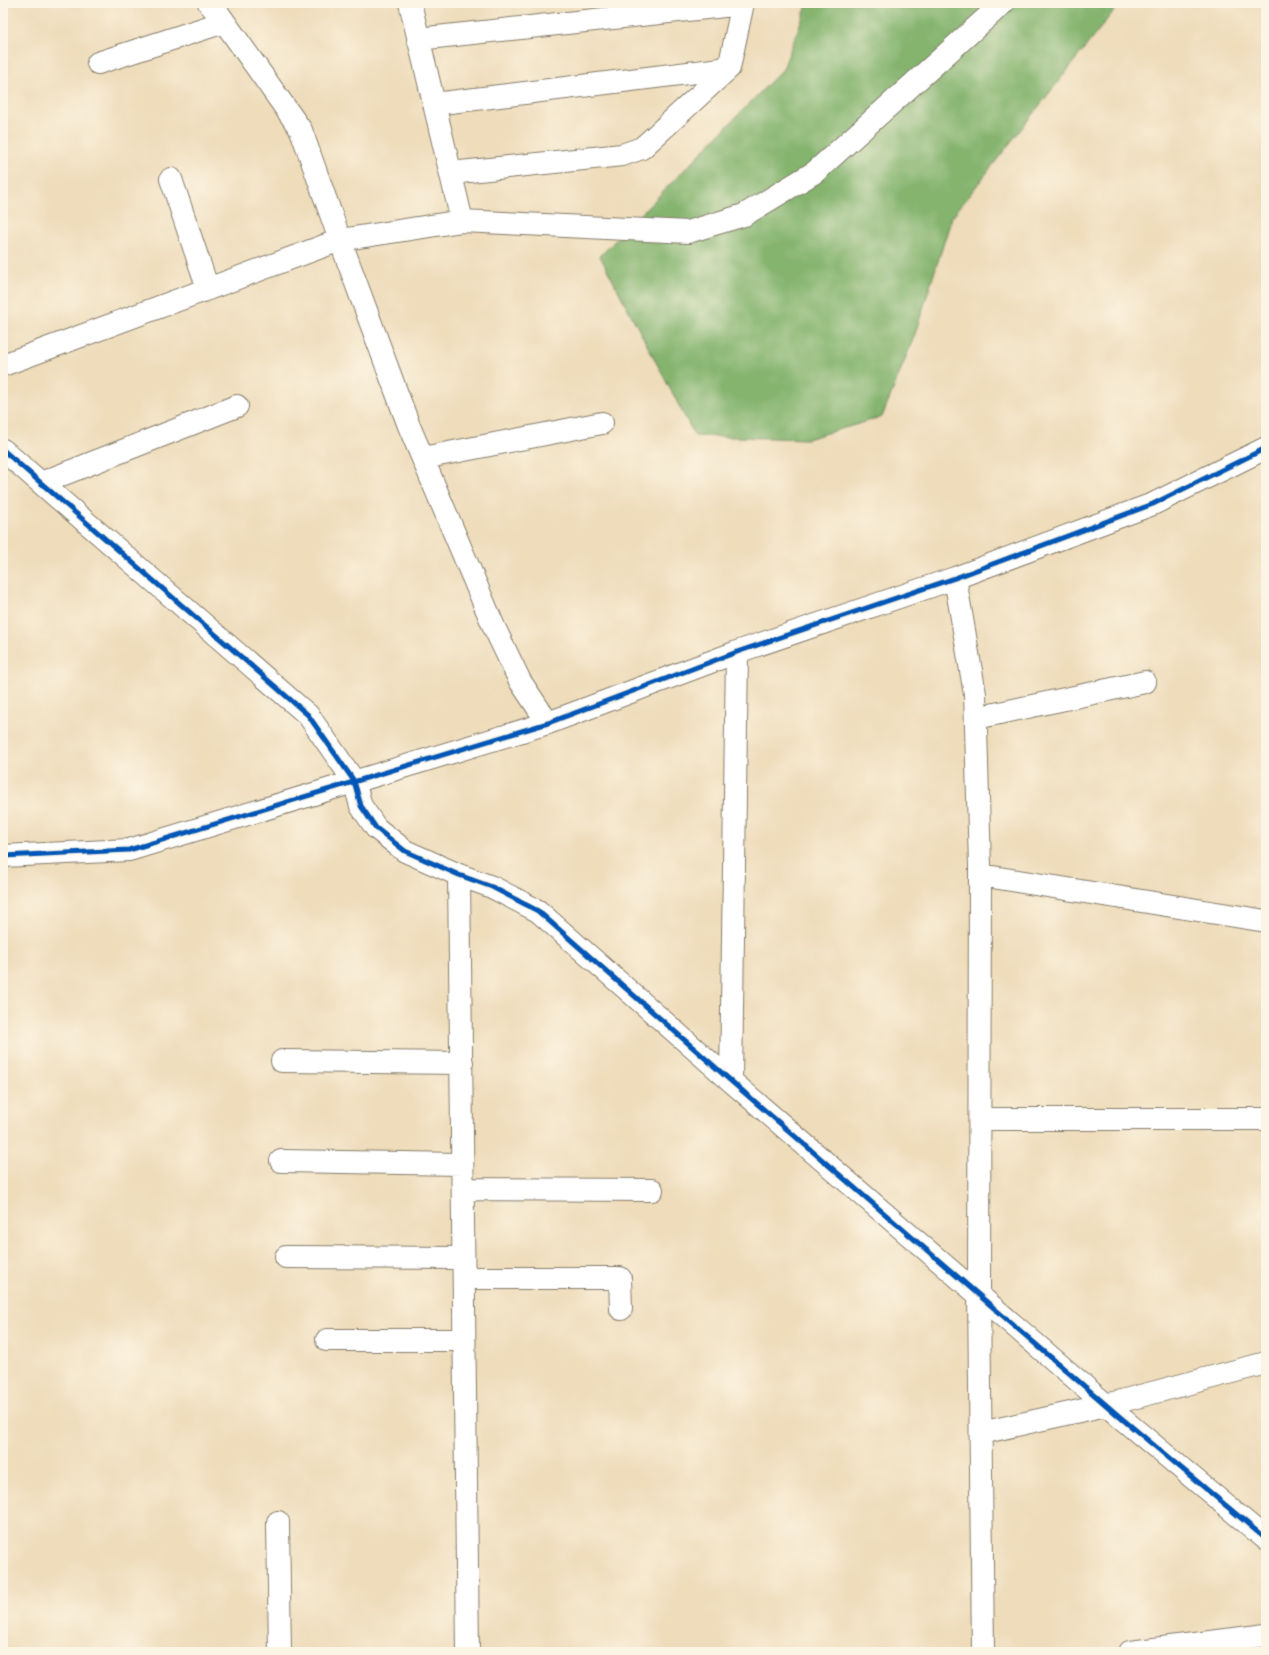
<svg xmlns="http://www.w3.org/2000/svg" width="1269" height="1655" viewBox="0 0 1269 1655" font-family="Caveat,sans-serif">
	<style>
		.forest { fill: #84b46e; stroke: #506845 }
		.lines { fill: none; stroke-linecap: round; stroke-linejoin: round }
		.minor-casing { stroke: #857c6b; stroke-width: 24 }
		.minor { stroke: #fff; stroke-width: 22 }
		.cycleway-casing { stroke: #fcf5e5; stroke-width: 8 }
		.cycleway { stroke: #0057b8; stroke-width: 5 }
	</style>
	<rect width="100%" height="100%" fill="#fcf5e5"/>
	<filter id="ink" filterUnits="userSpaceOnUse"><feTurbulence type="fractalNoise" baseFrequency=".025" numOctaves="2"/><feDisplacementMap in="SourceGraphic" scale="8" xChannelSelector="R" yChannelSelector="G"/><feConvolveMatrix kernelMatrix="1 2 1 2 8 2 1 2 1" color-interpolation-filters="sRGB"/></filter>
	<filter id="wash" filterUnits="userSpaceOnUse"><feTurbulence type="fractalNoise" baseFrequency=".012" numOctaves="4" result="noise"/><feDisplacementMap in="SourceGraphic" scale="16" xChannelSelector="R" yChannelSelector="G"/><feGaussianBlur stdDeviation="0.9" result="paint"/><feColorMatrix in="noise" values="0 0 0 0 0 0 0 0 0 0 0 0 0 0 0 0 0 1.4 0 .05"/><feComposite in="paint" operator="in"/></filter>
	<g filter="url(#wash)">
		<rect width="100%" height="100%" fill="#eedcba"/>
		<path class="forest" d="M808,3H1120L952,217L914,337L882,417L807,439L695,436L600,256L783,69Z"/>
	</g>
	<g filter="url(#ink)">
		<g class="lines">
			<defs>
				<path id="minor" d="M209,3L221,17L301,130L340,240L409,426L494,627L520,681L548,723
					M410,3L462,221
					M418,39L743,4
					M98,63L224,22
					M434,104L729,68
					M451,173L622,155L642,148L729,68L743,3
					M171,179L208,289
					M3,365L340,240L462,221L688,232L744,215L815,172L1003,3
					M3,450L308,715L354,781L361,806L376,828L405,851L459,875L492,887L538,911L731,1081L1120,1417L1266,1539
					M423,458L602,423
					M41,483L237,406
					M955,578L975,694L980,866L979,1295L983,1652
					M976,718L1145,682
					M3,856L129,850L548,723L737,652L955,578L1153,504L1266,448
					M459,875L468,1652
					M980,875L1266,921
					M282,1061L462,1063
					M731,1081L737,652
					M980,1119H1266
					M281,1161L462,1164
					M463,1189L652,1190
					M286,1257L463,1258
					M464,1278H620L621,1309
					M327,1340H464
					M981,1433L1106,1405L1266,1363
					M278,1522L280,1652
					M1130,1652L1266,1635"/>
			</defs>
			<use href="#minor" class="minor-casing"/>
			<use href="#minor" class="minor"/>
			<defs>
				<path id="cycleway" d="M3,450L308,715L354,781L361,806L376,828L405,851L459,875L492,887L538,911L731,1081L1120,1417L1266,1539
					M3,856L129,850L548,723L737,652L955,578L1153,504L1266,448"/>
			</defs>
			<use href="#cycleway" class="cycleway-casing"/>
			<use href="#cycleway" class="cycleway"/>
		</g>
	</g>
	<rect width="1269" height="1655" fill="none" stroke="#fcf5e5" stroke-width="16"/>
</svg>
